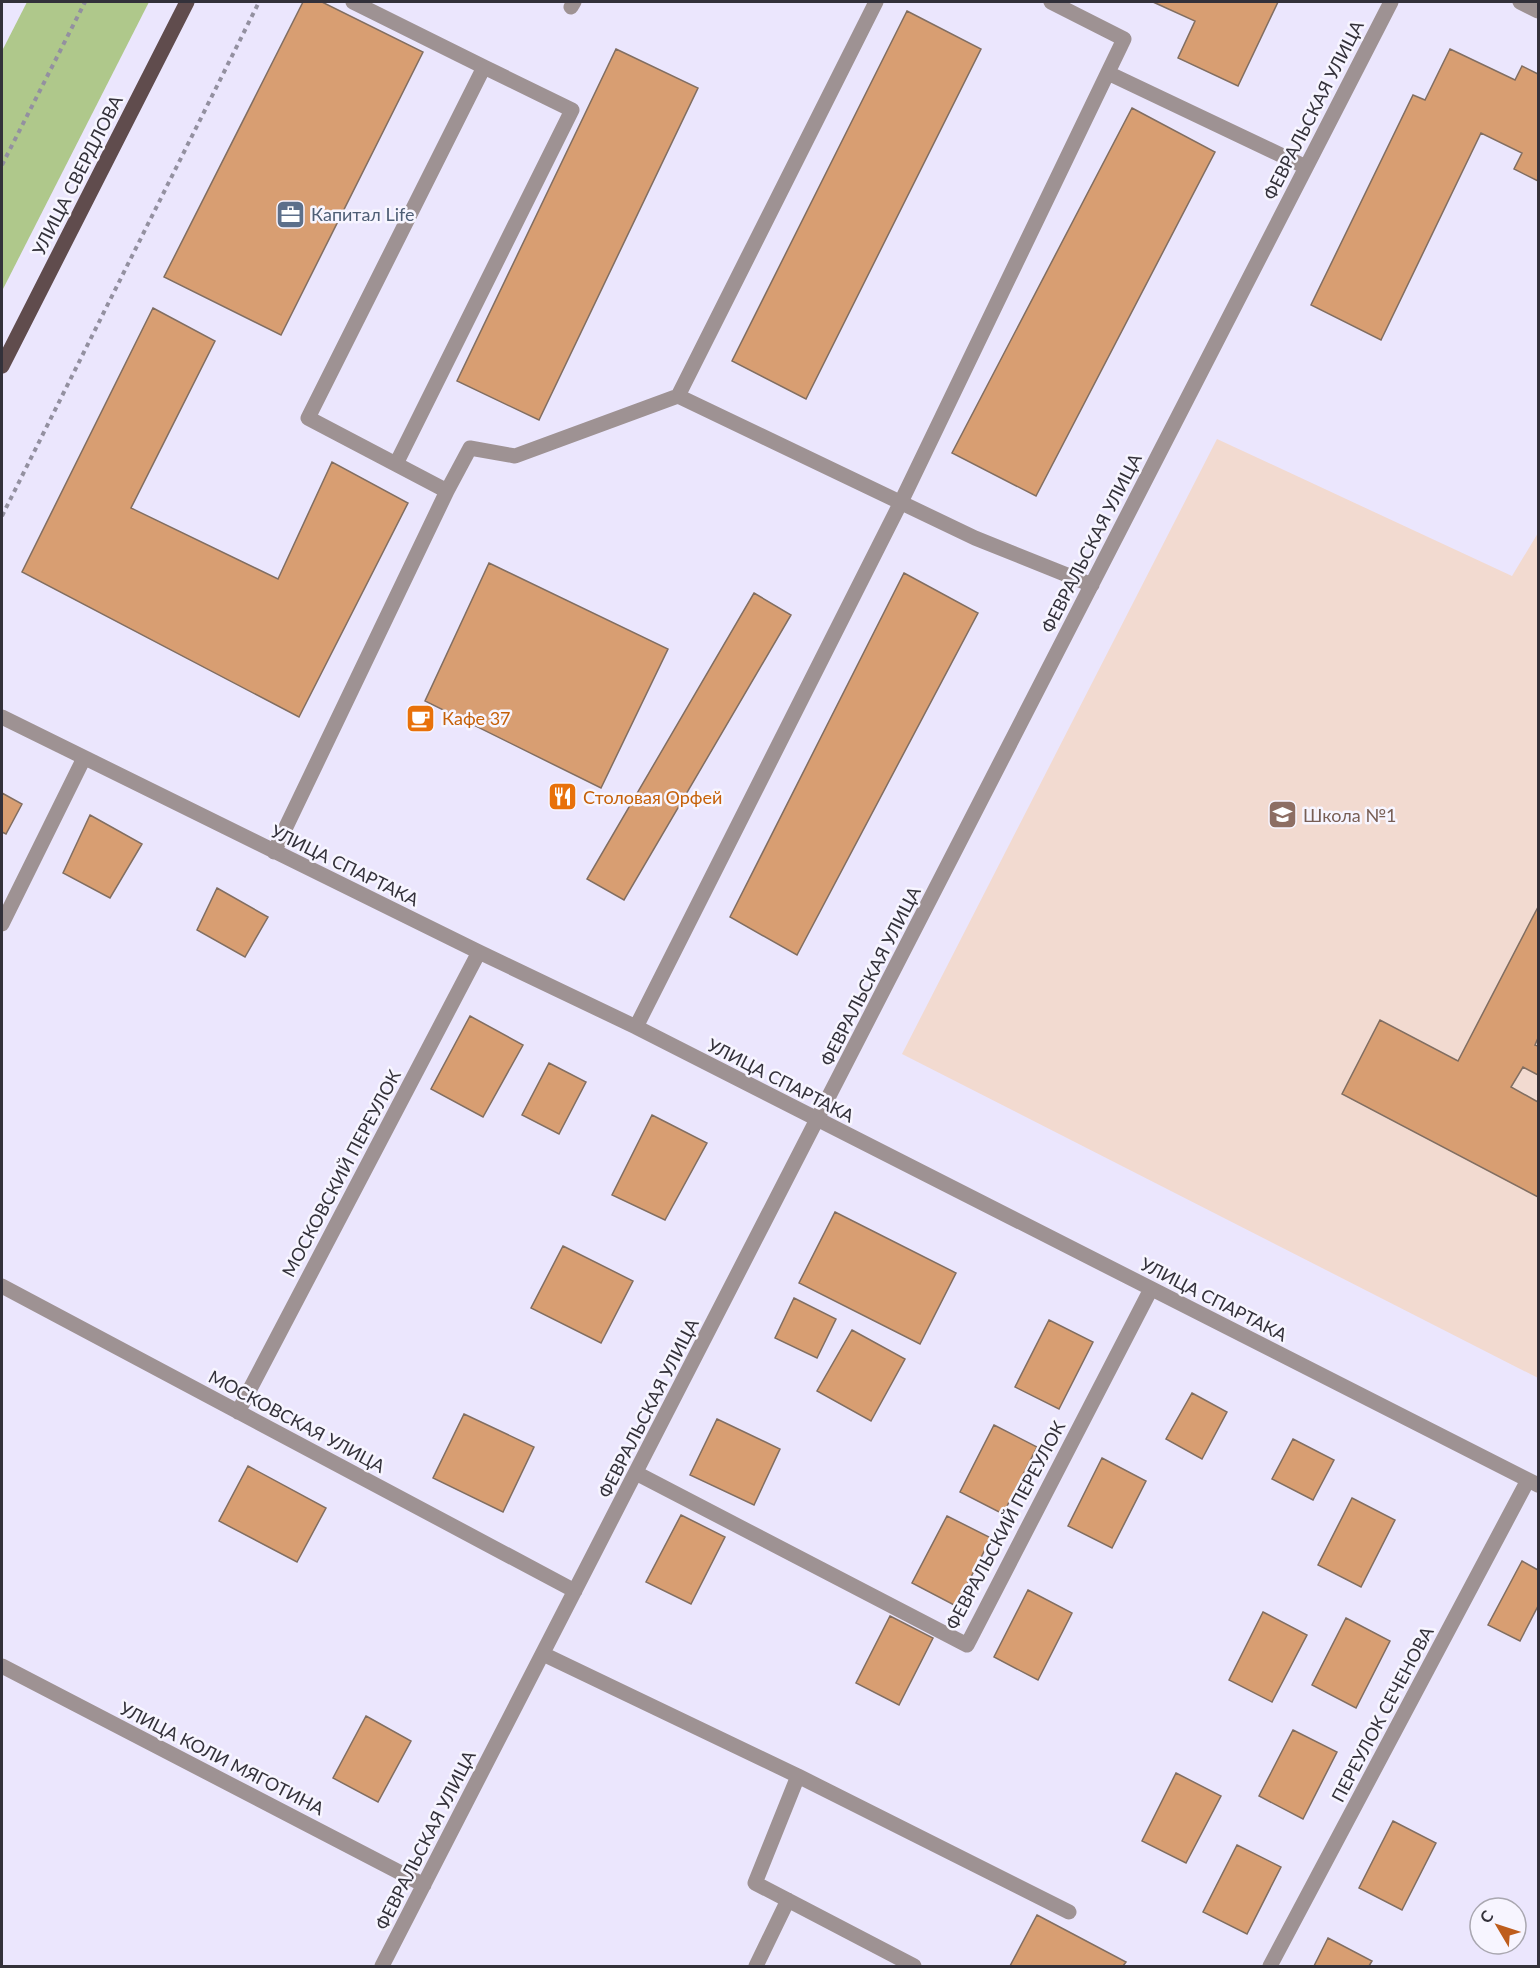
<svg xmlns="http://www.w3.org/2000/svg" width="1540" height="1968" viewBox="0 0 1540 1968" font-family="Lato,sans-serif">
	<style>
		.education { fill: #f2dad0 }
		.green { fill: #afc88b }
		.building { fill: #d89e72; stroke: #816e61; stroke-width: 1.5 }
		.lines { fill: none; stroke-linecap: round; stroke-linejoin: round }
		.path { stroke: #9390a0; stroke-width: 4; stroke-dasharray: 4.5 4.5; stroke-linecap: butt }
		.minor { stroke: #9e9293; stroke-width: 15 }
		.major { stroke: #604c4d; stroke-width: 15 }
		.labels { text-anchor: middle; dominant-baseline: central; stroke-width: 5; stroke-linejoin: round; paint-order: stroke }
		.street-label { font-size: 18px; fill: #33313a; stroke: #f7f5ff }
		.service-label { font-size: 18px; fill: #4e5e75; stroke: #f7f5ff; text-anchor: start }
		.food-label { font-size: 18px; fill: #c56008; stroke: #f7f5ff; text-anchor: start }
		.education-label { font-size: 18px; fill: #785e54; stroke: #f7f5ff; text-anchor: start }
	</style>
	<rect width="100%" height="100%" fill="#ebe6fd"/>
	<path class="education" d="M1217,439L1512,576L1538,533V1378L902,1054Z"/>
	<path class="green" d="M27,2H149L2,291V51Z"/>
	<path class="building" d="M303,2H322L423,52L281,335L164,277Z
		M1153,2H1278L1238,86L1178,58L1195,21Z
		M907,11L981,49L806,399L732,361Z
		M616,49L698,88L539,420L457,381Z
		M1450,49L1515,80L1522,66L1538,74V181L1514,169L1522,153L1481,133L1381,340L1311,305L1413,95L1425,100Z
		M1132,108L1215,152L1036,496L952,453Z
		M153,308L215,341L131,508L278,579L332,462L408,503L299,717L22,572Z
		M489,563L668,649L601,788L425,701Z
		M904,573L978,613L797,955L730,917Z
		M754,593L791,615L624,900L587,879Z
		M2,793L22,804L6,834L2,832Z
		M90,815L142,844L110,898L63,873Z
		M217,888L268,917L245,957L197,930Z
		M1538,907V1038L1535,1045L1538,1046V1075L1523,1067L1511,1087L1538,1102V1197L1342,1094L1380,1020L1458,1061Z
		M470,1016L523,1045L483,1117L431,1089Z
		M549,1063L586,1082L559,1134L522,1115Z
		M652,1115L707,1143L665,1220L612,1195Z
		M835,1212L956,1273L920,1344L799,1283Z
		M563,1246L633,1281L601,1343L531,1308Z
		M794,1298L836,1319L817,1358L775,1338Z
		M1049,1320L1093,1342L1059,1409L1015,1387Z
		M852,1330L905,1359L871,1421L817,1391Z
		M1192,1393L1227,1412L1202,1459L1166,1439Z
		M464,1414L534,1447L503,1512L433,1478Z
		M717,1419L780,1449L754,1505L690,1475Z
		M994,1425L1037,1447L1003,1514L960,1492Z
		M1293,1439L1334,1460L1313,1500L1272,1479Z
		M1102,1458L1146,1481L1112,1548L1068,1526Z
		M248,1466L326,1508L297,1562L219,1521Z
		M1352,1498L1395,1520L1361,1587L1318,1565Z
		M681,1515L725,1537L691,1604L646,1582Z
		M947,1516L991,1538L956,1606L912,1583Z
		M1522,1561L1538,1570V1606L1520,1641L1488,1625Z
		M1028,1590L1072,1613L1038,1680L994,1657Z
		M1263,1612L1307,1635L1272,1702L1229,1680Z
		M890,1616L933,1638L899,1705L856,1683Z
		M1346,1618L1390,1641L1356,1708L1312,1685Z
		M366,1716L411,1741L378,1802L333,1778Z
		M1293,1730L1337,1752L1303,1819L1259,1796Z
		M1176,1773L1221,1796L1186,1863L1142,1841Z
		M1393,1821L1436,1843L1402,1910L1359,1888Z
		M1237,1845L1281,1867L1247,1934L1203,1912Z
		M1037,1915L1126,1962L1123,1966H1010Z
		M1328,1938L1372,1961L1369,1966H1314Z"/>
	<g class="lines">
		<path class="path" d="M2,165L85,2
			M2,516L259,2"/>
		<path class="minor" d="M1520,2L1538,11
			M571,7L574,2
			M1108,73L1306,167
			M678,396L876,2
			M396,464L572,110L484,67
			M447,491L470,448L515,456L678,396L975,538L1092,585
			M2,717L479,952L636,1027L1538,1485
			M274,852L447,491L308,418L484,67L353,2
			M2,924L84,758
			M636,1027L901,502L1124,39L1051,2
			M2,1286L575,1591
			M238,1412L479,952
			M636,1473L967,1645L1151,1289
			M543,1654L798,1776
			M2,1666L424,1885
			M382,1966L1391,2
			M756,1966L788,1900
			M914,1966L755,1883L798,1776L1069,1912
			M1270,1966L1528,1480"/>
		<path class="major" d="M2,366L187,2"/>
	</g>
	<defs>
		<symbol id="office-square" viewBox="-11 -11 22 22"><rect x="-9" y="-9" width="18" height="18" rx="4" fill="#5c6f8a" stroke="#f7f5ff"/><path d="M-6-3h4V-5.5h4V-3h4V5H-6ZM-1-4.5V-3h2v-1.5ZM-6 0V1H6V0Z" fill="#fff"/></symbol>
		<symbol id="cafe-square" viewBox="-11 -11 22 22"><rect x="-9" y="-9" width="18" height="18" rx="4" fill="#e8710a" stroke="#f7f5ff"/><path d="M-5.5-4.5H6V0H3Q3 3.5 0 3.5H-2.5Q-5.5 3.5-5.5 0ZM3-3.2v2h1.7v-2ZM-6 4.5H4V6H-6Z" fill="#fff"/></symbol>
		<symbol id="restaurant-square" viewBox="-11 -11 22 22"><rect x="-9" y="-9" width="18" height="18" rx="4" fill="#e8710a" stroke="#f7f5ff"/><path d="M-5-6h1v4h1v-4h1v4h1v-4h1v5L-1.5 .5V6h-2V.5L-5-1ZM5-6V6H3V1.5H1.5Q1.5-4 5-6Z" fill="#fff"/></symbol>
		<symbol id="school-square" viewBox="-11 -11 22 22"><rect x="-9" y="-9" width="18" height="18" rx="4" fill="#8d6e63" stroke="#f7f5ff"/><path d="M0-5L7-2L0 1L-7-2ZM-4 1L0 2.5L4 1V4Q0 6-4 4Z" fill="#fff"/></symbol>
	</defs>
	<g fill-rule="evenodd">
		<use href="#office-square" x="274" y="198" width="33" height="33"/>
		<use href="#cafe-square" x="404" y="702" width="33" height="33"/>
		<use href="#restaurant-square" x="546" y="780" width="33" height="33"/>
		<use href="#school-square" x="1266" y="798" width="33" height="33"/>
	</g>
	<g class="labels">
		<g class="street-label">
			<text transform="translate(1313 110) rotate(-63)">ФЕВРАЛЬСКАЯ УЛИЦА</text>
			<text transform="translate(77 175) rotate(-63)">УЛИЦА СВЕРДЛОВА</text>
			<text transform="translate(1091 543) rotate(-63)">ФЕВРАЛЬСКАЯ УЛИЦА</text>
			<text transform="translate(345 865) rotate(26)">УЛИЦА СПАРТАКА</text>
			<text transform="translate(870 976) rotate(-63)">ФЕВРАЛЬСКАЯ УЛИЦА</text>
			<text transform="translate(781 1080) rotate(27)">УЛИЦА СПАРТАКА</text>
			<text transform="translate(341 1173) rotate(-62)">МОСКОВСКИЙ ПЕРЕУЛОК</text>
			<text transform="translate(1214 1299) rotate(27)">УЛИЦА СПАРТАКА</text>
			<text transform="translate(648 1408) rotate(-63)">ФЕВРАЛЬСКАЯ УЛИЦА</text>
			<text transform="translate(297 1421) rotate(28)">МОСКОВСКАЯ УЛИЦА</text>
			<text transform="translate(1005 1525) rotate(-62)">ФЕВРАЛЬСКИЙ ПЕРЕУЛОК</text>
			<text transform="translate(1382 1714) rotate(-62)">ПЕРЕУЛОК СЕЧЕНОВА</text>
			<text transform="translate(222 1758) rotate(27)">УЛИЦА КОЛИ МЯГОТИНА</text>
			<text transform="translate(425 1840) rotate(-63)">ФЕВРАЛЬСКАЯ УЛИЦА</text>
		</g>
		<g class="service-label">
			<text x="311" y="214">Капитал Life</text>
		</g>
		<g class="food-label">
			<text x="442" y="718">Кафе 37</text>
			<text x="583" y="797">Столовая Орфей</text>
		</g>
		<g class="education-label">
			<text x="1303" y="815">Школа №1</text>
		</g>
	</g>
	<rect width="1540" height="1968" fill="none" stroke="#33313a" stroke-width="6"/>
	<g transform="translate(1498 1926) rotate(309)"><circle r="28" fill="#f7f5ff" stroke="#a9a7b0" stroke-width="1.5"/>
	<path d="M0-4.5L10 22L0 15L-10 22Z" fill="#be5d1d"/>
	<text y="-9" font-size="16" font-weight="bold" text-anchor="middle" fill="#33313a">С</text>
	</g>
</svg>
